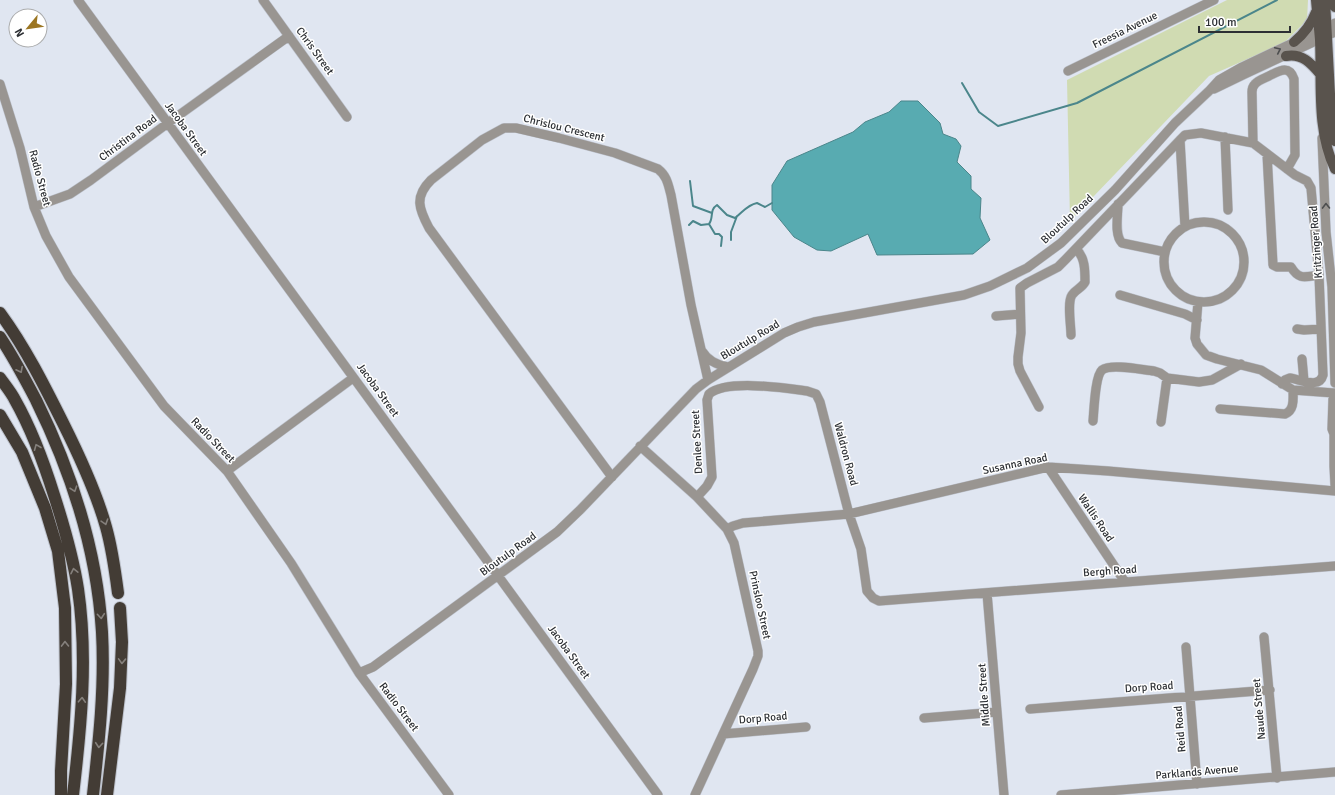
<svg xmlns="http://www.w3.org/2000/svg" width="1335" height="795" viewBox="0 0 1335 795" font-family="Signika,sans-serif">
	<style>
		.green { fill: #d0dbb2 }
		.water { fill: #58abb1; stroke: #4b868b }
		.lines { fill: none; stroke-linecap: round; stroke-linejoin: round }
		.stream { stroke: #4b868b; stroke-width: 2 }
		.minor-casing { stroke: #bcc1cb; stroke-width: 10 }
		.major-casing { stroke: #bcc1cb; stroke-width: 12 }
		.highway-casing { stroke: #bcc1cb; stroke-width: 14 }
		.minor { stroke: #999591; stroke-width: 9 }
		.major { stroke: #59534d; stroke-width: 10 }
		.highway { stroke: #433c35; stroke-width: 12 }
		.oneway { stroke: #4d4e4f }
		.oneway2 { stroke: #85807c }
		.labels { text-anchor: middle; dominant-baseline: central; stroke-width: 3; stroke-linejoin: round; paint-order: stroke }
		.street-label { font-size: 11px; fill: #2c2f33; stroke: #fff }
	</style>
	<rect width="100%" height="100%" fill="#e0e6f1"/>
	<path class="green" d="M1227,0H1308L1307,20L1284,43L1209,76L1070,221L1067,80Z"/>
	<path class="water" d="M901,101H918L940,123L943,134L956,139L961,146L957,162L971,176V189L981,198L980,218L990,240L973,254L877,255L868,234L831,251L817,250L794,237L772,210V185L787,161L853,132L865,122L889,112Z"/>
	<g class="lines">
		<path class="stream" d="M962,83L979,112L998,126L1077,103L1277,0
			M690,181L693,206L712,213
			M709,224L715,234H719L722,237L721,246
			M689,225L693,221L701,225L709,224C714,218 709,210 717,205L727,215L735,218C743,212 747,205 757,203L765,207L772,203
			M731,240V232L737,216"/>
		<defs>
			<path id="minor" d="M78,0L658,795
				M263,0L347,117
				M1068,71L1214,0
				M0,84L20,148L34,207L46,236L69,277L164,406L227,471L291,563L359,673L449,795
				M1214,89L1245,74L1335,32
				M1225,137L1228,210
				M1322,138L1326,232L1332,287L1335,383
				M1180,140L1185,227
				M1253,143L1252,92C1252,89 1253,86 1255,84C1258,80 1265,78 1269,76C1279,71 1289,64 1294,79L1295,155L1287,169
				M1267,154L1273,265L1277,267H1291C1299,280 1304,277 1319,275
				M1118,204C1118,215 1114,235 1122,243L1165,252
				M34,207L70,194L91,180L168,123L289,36
				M1164 262a40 40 0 1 1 80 0a40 40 0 1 1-80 0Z
				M1120,295L1185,314L1197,320
				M1198,302L1195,338L1197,344L1206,355L1217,359L1261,370L1293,390L1334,393
				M996,316L1020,314
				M1297,329L1304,330L1321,329
				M1071,335C1071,326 1067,302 1072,295C1076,289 1082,288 1085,282C1085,270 1085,257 1076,249
				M702,351C708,361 717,365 728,367
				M1302,359L1304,381
				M1333,399L1332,429L1334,434V466L1335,485
				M1039,407L1020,371L1018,364V357L1021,333L1020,288L1027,283L1058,267L1066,259L1180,140L1185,135L1201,133L1253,143L1295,175L1307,181L1311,188L1319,275L1323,375C1319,390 1300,379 1290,378L1285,380L1282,384
				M1220,409L1285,414C1295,410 1293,398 1293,390
				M1093,421C1094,411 1095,376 1102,370C1111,363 1143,370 1154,371L1160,373L1167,378L1199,382L1212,380L1241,364
				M1161,422L1167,378
				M640,446L697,497L727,529L734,543L758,651V656L753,669L695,795
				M1048,467L1125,582
				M227,471L353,378
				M612,477L429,228C419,209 414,197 431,180L482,140L504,128H516L559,138L615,153L658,169C667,176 668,184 671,195L691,305L708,380
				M697,497L707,486L712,477L707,400L709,394C727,379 784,388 807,391L816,394L820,402L849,514L861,549L867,591L873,598L879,601L1335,566
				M727,529L733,526L743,523L849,514L1048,467L1108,471L1335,491
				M987,593L1004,795
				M1264,637L1277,778
				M1186,647L1197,784
				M359,673L373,667L557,532L580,510L696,389L708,380L784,333L798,327L814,322L964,295L990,286L1027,268L1061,243L1115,190L1175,123L1209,91L1219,80L1242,67L1335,23
				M1030,709L1270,690
				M924,718L997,712
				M723,734L806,727
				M1061,795L1335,772"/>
			<path id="major" d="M1316,0C1317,13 1319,26 1320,40C1322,82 1316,129 1335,169
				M1325,0L1332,131L1335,141
				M1329,0L1335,7
				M1294,42C1305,33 1311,25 1316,12
				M1286,56C1302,53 1311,63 1321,75"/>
			<path id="highway" d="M0,313C25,347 44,385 63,423C80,457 96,491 106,527C112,548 115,570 118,593
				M0,337C14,358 25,379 36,400C72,473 97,551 102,632C105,687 99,741 93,795
				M0,378C5,385 11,392 15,400C32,430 44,463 54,495C64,526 73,557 78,589C88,657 81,727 73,795
				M0,415L22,452L45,508L58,551L65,608L66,684L61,771V795
				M107,795L120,688L122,642L120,608"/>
		</defs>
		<use href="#minor" class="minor-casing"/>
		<use href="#major" class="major-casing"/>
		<use href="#highway" class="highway-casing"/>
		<use href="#minor" class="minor"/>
		<use href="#major" class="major"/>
		<use href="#highway" class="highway"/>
	</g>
	<defs><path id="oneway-chevron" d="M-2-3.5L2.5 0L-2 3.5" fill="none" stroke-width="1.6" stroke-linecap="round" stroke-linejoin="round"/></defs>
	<g class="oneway">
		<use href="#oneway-chevron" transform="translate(1278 50) rotate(-25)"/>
		<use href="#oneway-chevron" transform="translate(1326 206) rotate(-91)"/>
	</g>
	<g class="oneway2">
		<use href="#oneway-chevron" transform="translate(20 370) rotate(63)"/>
		<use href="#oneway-chevron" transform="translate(37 447) rotate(-112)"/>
		<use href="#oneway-chevron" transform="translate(74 489) rotate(71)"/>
		<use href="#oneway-chevron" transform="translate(105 522) rotate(72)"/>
		<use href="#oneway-chevron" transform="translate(74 571) rotate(-102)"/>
		<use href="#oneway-chevron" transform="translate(101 616) rotate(85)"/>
		<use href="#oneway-chevron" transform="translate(65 644) rotate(-91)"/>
		<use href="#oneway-chevron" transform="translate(122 661) rotate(92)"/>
		<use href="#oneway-chevron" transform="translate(82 700) rotate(-87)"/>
		<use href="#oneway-chevron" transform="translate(99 745) rotate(95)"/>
	</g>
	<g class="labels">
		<g class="street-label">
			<text transform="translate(1125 30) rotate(-26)">Freesia Avenue</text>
			<text transform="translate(315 51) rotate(54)">Chris Street</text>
			<text transform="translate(564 128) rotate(14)">Chrislou Crescent</text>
			<text transform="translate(186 129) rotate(54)">Jacoba Street</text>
			<text transform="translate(128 138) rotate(-37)">Christina Road</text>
			<text transform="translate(40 178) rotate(75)">Radio Street</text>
			<text transform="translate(1067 219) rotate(-43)">Bloutulp Road</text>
			<text transform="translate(1316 242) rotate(-94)">Kritzinger Road</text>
			<text transform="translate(750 340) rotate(-31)">Bloutulp Road</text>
			<text transform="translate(378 390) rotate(54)">Jacoba Street</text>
			<text transform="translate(213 440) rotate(46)">Radio Street</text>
			<text transform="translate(697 442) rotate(-93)">Denlee Street</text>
			<text transform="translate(846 454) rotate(75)">Waldron Road</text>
			<text transform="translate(1015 464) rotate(-12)">Susanna Road</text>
			<text transform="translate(1096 518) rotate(56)">Wallis Road</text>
			<text transform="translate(508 554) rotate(-36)">Bloutulp Road</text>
			<text transform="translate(1110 571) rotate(-4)">Bergh Road</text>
			<text transform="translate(760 605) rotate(78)">Prinsloo Street</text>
			<text transform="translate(569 652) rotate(54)">Jacoba Street</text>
			<text transform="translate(1149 687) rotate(-4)">Dorp Road</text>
			<text transform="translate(984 695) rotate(-94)">Middle Street</text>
			<text transform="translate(399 707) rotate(53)">Radio Street</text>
			<text transform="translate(1259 709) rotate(-95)">Naude Street</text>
			<text transform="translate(763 718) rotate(-5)">Dorp Road</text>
			<text transform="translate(1180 729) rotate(-95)">Reid Road</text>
			<text transform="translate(1197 772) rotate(-5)">Parklands Avenue</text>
		</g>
	</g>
	<g transform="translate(28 28) rotate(241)"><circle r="19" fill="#ffffff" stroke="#abacad"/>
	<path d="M0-3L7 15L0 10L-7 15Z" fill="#9c7622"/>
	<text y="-6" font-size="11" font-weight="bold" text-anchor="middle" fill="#2c2f33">N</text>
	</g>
	<path d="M1199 26v6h91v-6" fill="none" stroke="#2c2f33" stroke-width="2"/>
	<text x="1205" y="26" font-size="12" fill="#2c2f33" stroke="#ffffff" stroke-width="3" paint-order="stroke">100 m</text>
</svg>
